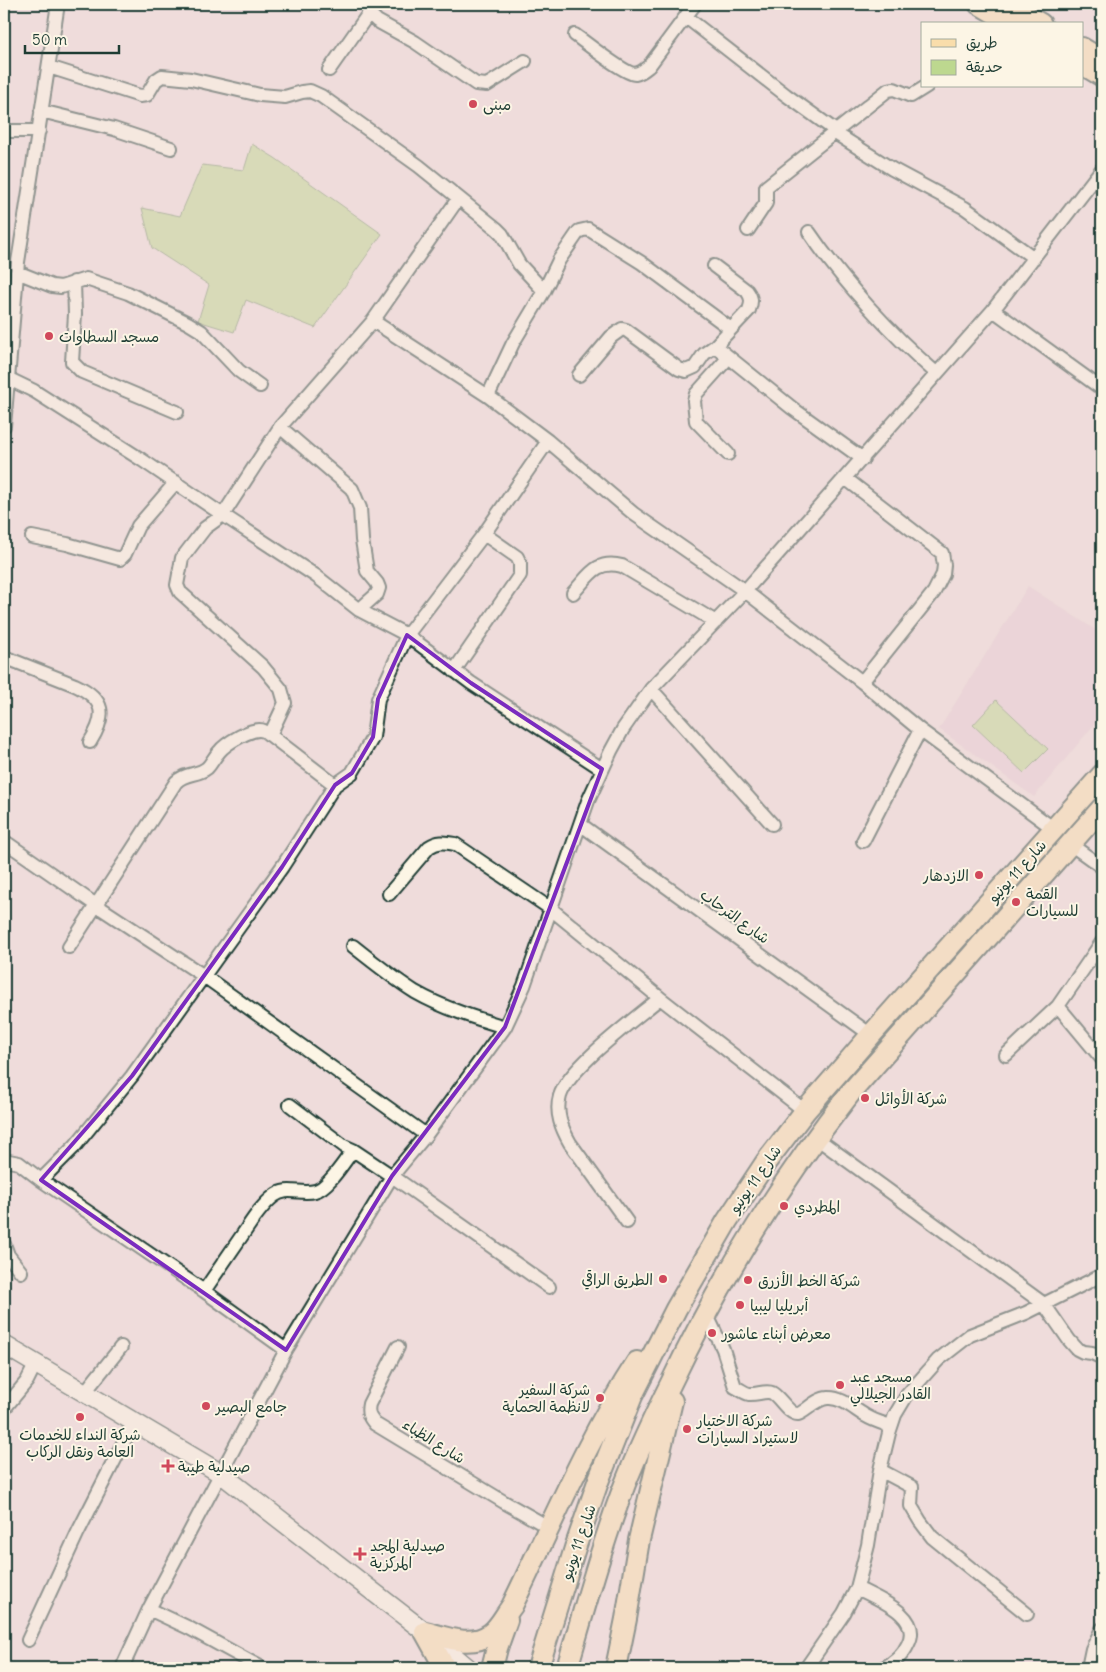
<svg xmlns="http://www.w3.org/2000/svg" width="1106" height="1672" viewBox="0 0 1106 1672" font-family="Delius,'Playpen Sans Arabic',sans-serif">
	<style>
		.built { fill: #e6cbd4 }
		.green { fill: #bdd88f; stroke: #6e8a62 }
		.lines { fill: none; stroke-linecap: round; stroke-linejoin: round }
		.minor-casing { stroke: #1f3d34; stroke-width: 16 }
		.secondary-casing { stroke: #1f3d34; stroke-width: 21 }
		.primary-casing { stroke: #1f3d34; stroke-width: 24 }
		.trunk-casing { stroke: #1f3d34; stroke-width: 24 }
		.minor { stroke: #fcf5e5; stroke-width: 12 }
		.secondary { stroke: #fcf5e5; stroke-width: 18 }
		.primary { stroke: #f9ddab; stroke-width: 20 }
		.trunk { stroke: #f9ddab; stroke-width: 20 }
		.marked { fill: none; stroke: #7b2cbf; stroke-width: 4; stroke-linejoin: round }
		.poi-dot { fill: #d1495b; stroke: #fcf5e5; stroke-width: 2 }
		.labels { text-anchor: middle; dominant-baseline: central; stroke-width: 4; stroke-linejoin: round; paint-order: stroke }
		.poi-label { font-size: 15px; fill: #1f3d34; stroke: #fcf5e5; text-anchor: start }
		.street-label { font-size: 15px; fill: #1f3d34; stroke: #fcf5e5 }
	</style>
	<rect width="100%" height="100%" fill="#efdcdb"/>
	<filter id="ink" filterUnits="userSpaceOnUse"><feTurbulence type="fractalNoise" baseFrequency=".02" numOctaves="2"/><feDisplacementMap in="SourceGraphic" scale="10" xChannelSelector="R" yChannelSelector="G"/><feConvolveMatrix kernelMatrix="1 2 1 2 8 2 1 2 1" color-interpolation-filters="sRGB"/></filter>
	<g filter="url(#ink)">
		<path class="built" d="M1028,586L1102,634V715L1034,797L939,729Z"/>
		<path class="green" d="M252,144L275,158L382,234L315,328L246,300L234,332L198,321L209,285L152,248L142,208L180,216L202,165L244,170Z
			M996,700L1048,749L1024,773L973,725Z"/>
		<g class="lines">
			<defs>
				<path id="minor" d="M370,4L369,13L377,21L415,42L476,84L487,85L525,61
					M686,17L786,95L836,131L835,133L892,169L965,208L1034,258
					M575,35C586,43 625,74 635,74C641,73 644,70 649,66L695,4
					M49,67L140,96L147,95L156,80L162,76L191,79L260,95L285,97L302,92L310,91L321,96L419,166L497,229L502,234L519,264L544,291
					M329,70L369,13
					M41,111L114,129L171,148
					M4,131H39
					M748,230L766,203V187L888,90L894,89L911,96L927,86
					M809,232C843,282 890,333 936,373
					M17,272L52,286L61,287L86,279L128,293L188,323L201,331L239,371L260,386
					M74,282L75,314L72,362L82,372L177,412
					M993,310L1102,389
					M373,321L488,396L548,441L634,514L745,591L862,682L920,730L1054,829
					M715,346L792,408L863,459
					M579,375L611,337L622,329L626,330L679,369L686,371L695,367L704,354L715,346L749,310C752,302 752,298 747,291L714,266
					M7,378L34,391L142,460L223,515L316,576L359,610L407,635L471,683L602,769
					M488,396L513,343L544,291L559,260L579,231L588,229L642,263L731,329
					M4,426L18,262L58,4
					M280,427L352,489L360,508L362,540L367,571L377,583L379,588L377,594L359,610
					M728,454L696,421L694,401L696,394L729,357
					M845,478L942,553L944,565L943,574L934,592L862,682
					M32,537L67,544L120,559L125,554L138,526L176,482
					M573,593C589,576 596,559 622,566L716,622
					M4,657L75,685C105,699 107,715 90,742
					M454,671L520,575V563L517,557L484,534
					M651,689L772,824
					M335,785L270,735L285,703L281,689L263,667L180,592L177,585L182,558L205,528L223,515L280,427L373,321L458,199
					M580,824L871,1035
					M4,841L96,905L204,976L426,1135
					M863,841L920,730
					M1070,844L1102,867
					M389,894L429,847C438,841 444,842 455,844L551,909L660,998L805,1111
					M353,946C373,962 393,978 415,992C443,1008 475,1018 505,1027
					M69,947L176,782C186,772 197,776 207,768C212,763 214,757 219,752C225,744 253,726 264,731C265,731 269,735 270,735
					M1058,1006L1102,942
					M1006,1055L1058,1006L1102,1059
					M290,1105L344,1146L353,1150L392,1176L549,1287
					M815,1137L1044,1304L1069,1340L1077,1349L1083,1352L1092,1353L1102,1358
					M4,1160L19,1163L41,1180L75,1146L132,1076L282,867L335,785L352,773L373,737L378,699L407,635L484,534L548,441
					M41,1180L204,1291L286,1350
					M627,1222L570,1143C562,1129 555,1113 560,1096C569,1067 635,1019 660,998
					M4,1244L8,1255L21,1272
					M204,1291C217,1272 230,1253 243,1234C252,1221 261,1206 274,1196C287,1186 301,1195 315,1191C328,1188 344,1162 353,1150
					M706,1313L723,1349L735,1387C740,1389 744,1393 749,1394C756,1395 766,1390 772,1393C779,1396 789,1415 798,1414C804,1413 817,1398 828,1398C842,1397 855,1410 866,1416C874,1421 882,1423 891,1426
					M398,1347L369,1404C367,1413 369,1417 375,1424L504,1502L550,1528
					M85,1392L121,1347
					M4,1409L27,1381L36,1363
					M880,1470L912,1487L911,1506L920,1521L932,1537L1027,1614
					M857,1588C877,1599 923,1615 908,1644C903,1655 894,1663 883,1668
					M149,1609L189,1628L262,1668
					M28,1640L78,1532L134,1422
					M122,1668L149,1609L286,1350L392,1176L426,1135L505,1027L524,986L588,801L611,751L623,729L651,689L745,591L993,310L1102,169
					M806,1668L844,1613L857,1588L868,1545L880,1470L889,1433L895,1415L907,1395L938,1360L970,1335L1026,1313L1102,1275
					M1088,1668L1092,1649L1102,1629"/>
				<path id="secondary" d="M4,1345L220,1473L425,1632L468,1668"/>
				<path id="primary" d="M979,4L1013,24
					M1007,4L1041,24
					M1082,48L1102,60
					M1082,64L1102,76"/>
				<path id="trunk" d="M425,1632C445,1637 471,1648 490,1634C499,1628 505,1615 512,1606C552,1524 587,1439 637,1362
					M425,1632L445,1668
					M492,1668L497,1648L507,1620
					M538,1668L575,1548L599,1479L632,1396L676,1309L727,1221L766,1162L805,1111L871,1035L1102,775
					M567,1668C585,1607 602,1544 625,1484C639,1449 655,1415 672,1381C721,1278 781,1181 851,1092L1102,808
					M616,1668L626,1619L639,1540L672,1401"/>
			</defs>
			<use href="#minor" class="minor-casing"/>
			<use href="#secondary" class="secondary-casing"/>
			<use href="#primary" class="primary-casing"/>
			<use href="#trunk" class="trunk-casing"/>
			<use href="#minor" class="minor"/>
			<use href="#secondary" class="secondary"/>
			<use href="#primary" class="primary"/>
			<use href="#trunk" class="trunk"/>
		</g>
	</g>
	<path d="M0 0H1106V1672H0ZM407,635L471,683L602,769L505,1027L392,1176L286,1350L41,1180L132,1076L282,867L335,785L352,773L373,737L378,699Z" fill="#efdcdb" fill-opacity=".55" fill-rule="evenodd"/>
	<path class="marked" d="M407,635L471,683L602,769L505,1027L392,1176L286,1350L41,1180L132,1076L282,867L335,785L352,773L373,737L378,699Z"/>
	<g class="poi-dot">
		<circle cx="473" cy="104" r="5"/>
		<circle cx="49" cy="336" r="5"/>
		<circle cx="979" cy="875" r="5"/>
		<circle cx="1016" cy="902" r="5"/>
		<circle cx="865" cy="1098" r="5"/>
		<circle cx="784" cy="1206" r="5"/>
		<circle cx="663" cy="1279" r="5"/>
		<circle cx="748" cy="1280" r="5"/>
		<circle cx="740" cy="1305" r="5"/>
		<circle cx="712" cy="1333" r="5"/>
		<circle cx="840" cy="1385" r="5"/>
		<circle cx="600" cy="1398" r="5"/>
		<circle cx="206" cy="1406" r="5"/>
		<circle cx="80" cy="1417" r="5"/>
		<circle cx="687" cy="1429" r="5"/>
		<path d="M165.5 1458.5h5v5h5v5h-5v5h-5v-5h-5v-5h5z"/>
		<path d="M357.5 1546.5h5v5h5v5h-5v5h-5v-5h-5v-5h5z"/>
	</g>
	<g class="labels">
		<g class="poi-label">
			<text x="483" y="104">مبنى</text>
			<text x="59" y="336">مسجد السطاوات</text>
			<text x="969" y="875" text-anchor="end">الازدهار</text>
			<text x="1026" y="893">القمة<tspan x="1026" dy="17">للسيارات</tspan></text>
			<text x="875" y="1098">شركة الأوائل</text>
			<text x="794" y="1206">المطردي</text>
			<text x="653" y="1279" text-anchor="end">الطريق الراقي</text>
			<text x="758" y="1280">شركة الخط الأزرق</text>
			<text x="750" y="1305">أبريليا ليبيا</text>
			<text x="722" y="1333">معرض أبناء عاشور</text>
			<text x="850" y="1376">مسجد عبد<tspan x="850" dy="17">القادر الجيلالي</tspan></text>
			<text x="590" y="1389" text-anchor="end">شركة السفير<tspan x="590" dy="17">لانظمة الحماية</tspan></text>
			<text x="216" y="1406">جامع البصير</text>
			<text x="697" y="1420">شركة الاختيار<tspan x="697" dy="17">لاستيراد السيارات</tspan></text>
			<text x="80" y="1434" text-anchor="middle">شركة النداء للخدمات<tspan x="80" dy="17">العامة ونقل الركاب</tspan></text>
			<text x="178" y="1466">صيدلية طيبة</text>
			<text x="370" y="1545">صيدلية المجد<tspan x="370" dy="17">المركزية</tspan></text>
		</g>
		<g class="street-label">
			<text transform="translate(1017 871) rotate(-48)">شارع 11 يونيو</text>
			<text transform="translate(735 916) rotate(36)">شارع الترحاب</text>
			<text transform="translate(755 1179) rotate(-55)">شارع 11 يونيو</text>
			<text transform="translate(434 1441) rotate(32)">شارع الظباء</text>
			<text transform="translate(578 1542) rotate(-71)">شارع 11 يونيو</text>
		</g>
	</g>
	<rect width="1106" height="1672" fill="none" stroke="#fcf5e5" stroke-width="20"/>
	<rect x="10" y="10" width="1086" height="1652" fill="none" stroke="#1f3d34" stroke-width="2" filter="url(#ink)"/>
	<rect x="921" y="22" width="162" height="65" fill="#fcf5e5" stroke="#a4ab9e"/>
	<rect x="931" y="39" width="25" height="8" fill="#f9ddab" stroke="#a4ab9e"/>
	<text x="966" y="48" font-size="15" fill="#1f3d34">طريق</text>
	<rect x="931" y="60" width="25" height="15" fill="#bdd88f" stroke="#a4ab9e"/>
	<text x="966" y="72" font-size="15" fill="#1f3d34">حديقة</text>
	<path d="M25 45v8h94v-8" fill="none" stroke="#1f3d34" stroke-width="2.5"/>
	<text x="32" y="45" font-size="15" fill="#1f3d34" stroke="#fcf5e5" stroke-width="4" paint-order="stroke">50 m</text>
</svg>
